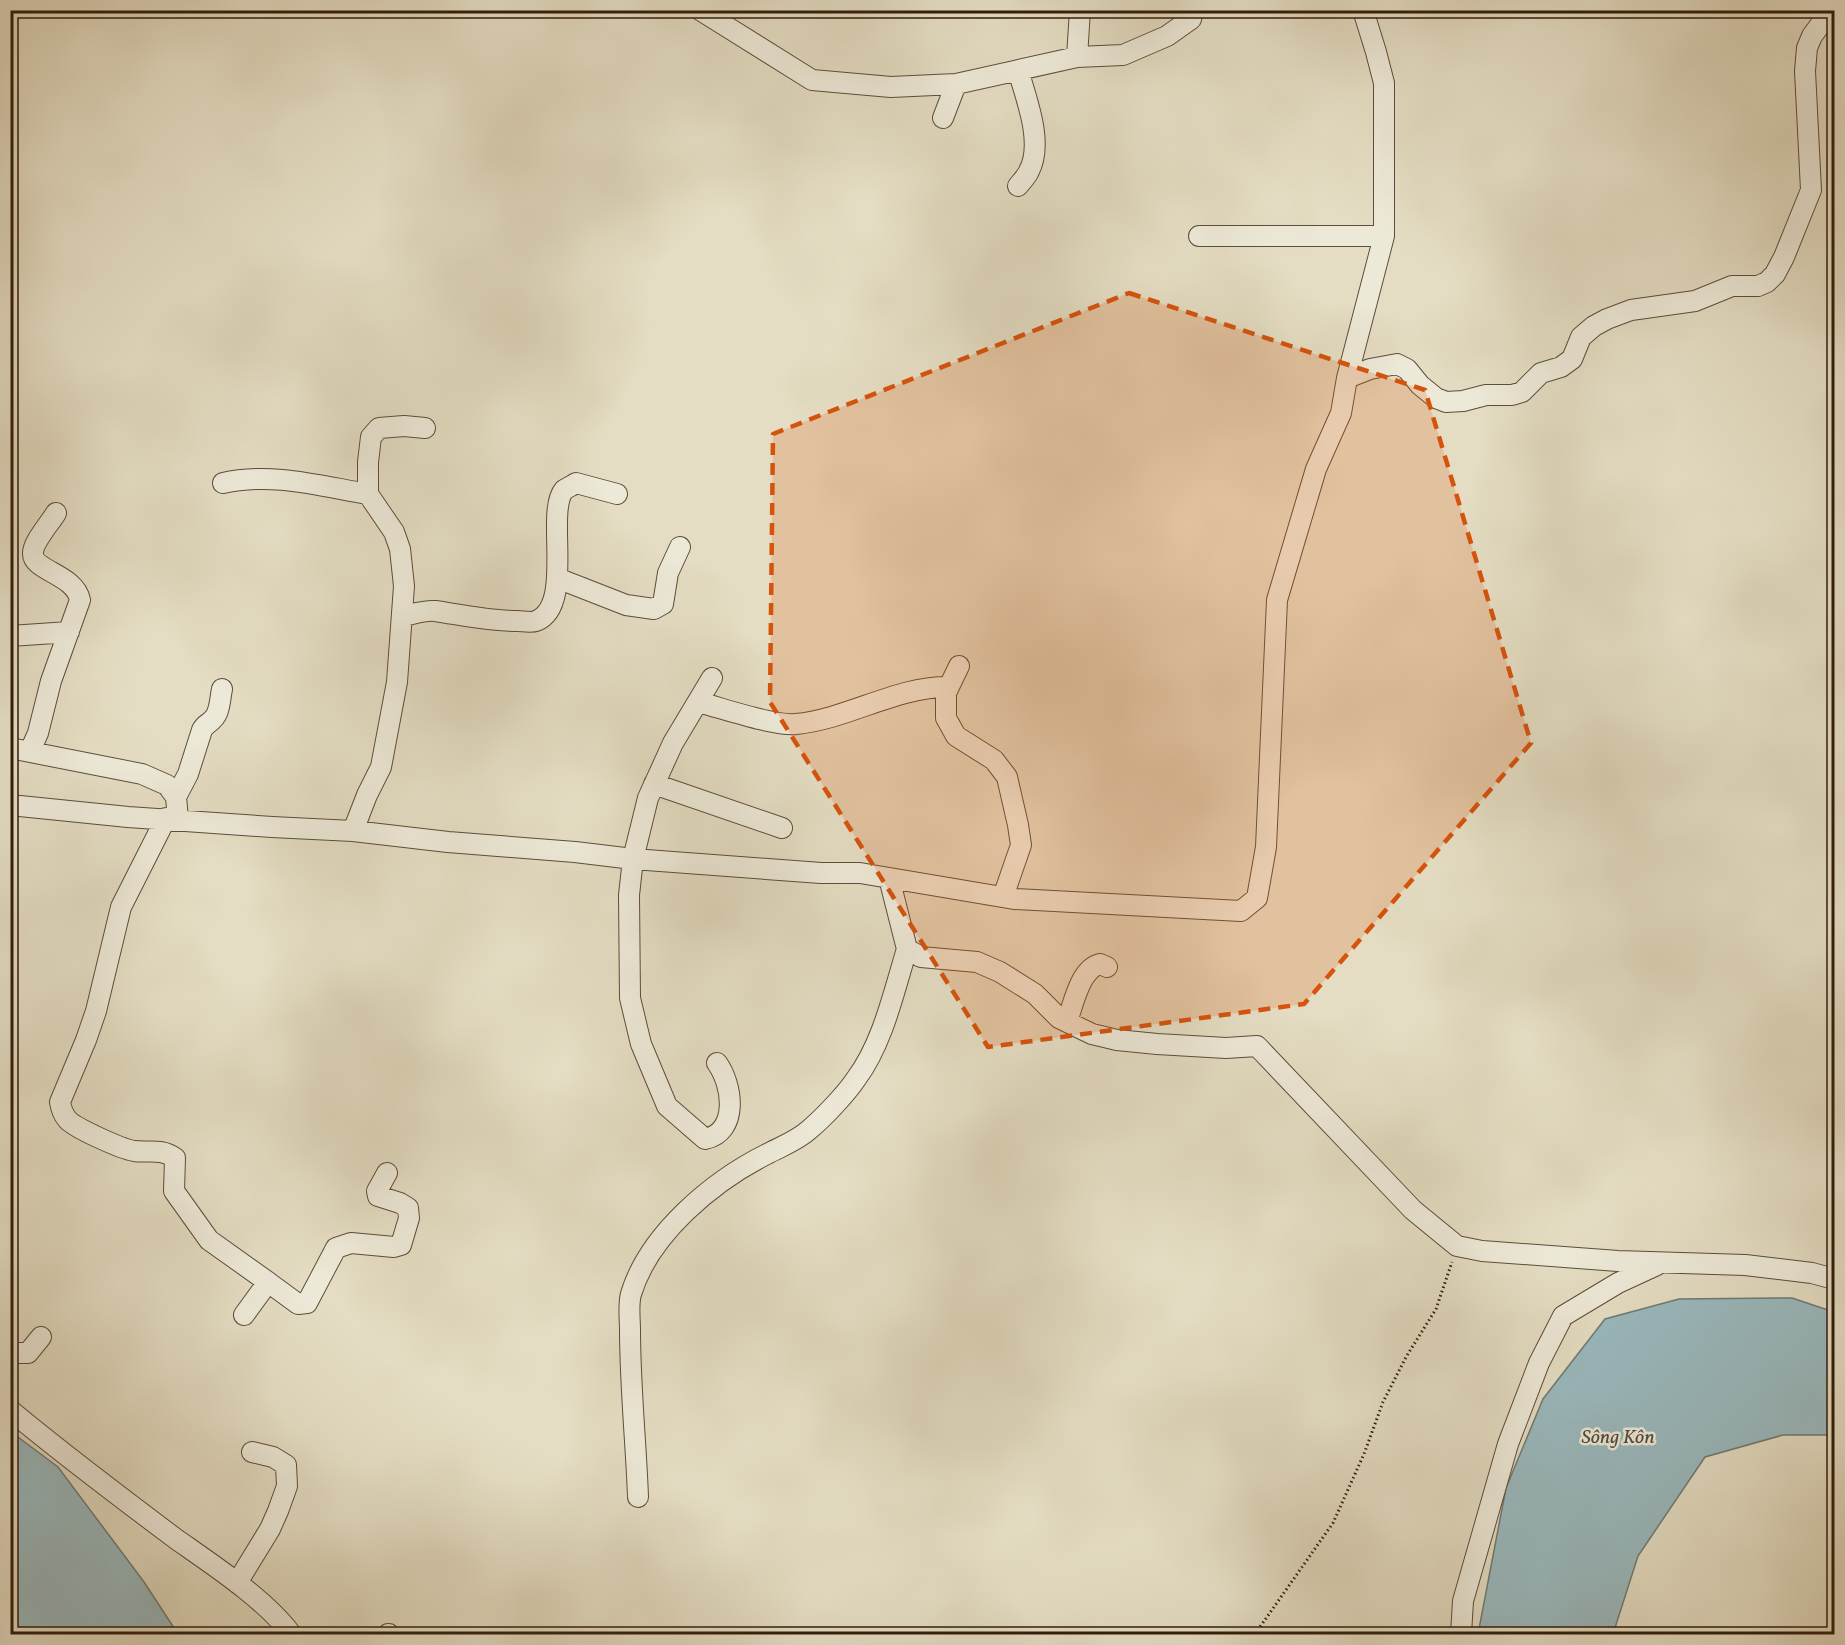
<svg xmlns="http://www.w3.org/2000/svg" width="1845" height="1645" viewBox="0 0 1845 1645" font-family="Vollkorn,serif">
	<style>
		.water { fill: #9ab9be; stroke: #707b76; stroke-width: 1.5 }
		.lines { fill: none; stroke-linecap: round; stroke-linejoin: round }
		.minor-casing { stroke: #5d4d39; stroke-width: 22 }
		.path { stroke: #301d0b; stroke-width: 3; stroke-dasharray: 1.5 3; stroke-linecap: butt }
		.minor { stroke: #ede9d8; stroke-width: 20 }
		.marked { fill: #d6530c; fill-opacity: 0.2; stroke: #d6530c; stroke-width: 4.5; stroke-dasharray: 12 8; stroke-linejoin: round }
		.labels { text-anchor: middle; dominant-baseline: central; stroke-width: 5; stroke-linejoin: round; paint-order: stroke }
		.water-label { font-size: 20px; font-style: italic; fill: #504c41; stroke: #ede9d8 }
	</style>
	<rect width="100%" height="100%" fill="#e4ddc3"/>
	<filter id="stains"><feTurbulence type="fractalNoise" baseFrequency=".00333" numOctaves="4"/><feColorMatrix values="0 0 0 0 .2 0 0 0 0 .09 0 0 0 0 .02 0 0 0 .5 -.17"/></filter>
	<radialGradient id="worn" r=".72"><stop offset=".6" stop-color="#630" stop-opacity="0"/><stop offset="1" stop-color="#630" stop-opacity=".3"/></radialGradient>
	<path class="water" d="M1792,1298L1834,1312V1435H1783L1705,1457L1638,1556L1613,1634H1478L1506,1488L1543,1399L1605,1319L1679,1299Z
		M10,1431L58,1467L144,1582L178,1634H11Z"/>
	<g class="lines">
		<defs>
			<path id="minor" d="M700,10L812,80L891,87L956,84L1077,57L1123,55L1167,36L1191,19L1193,10
				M1077,57L1080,10
				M1018,70C1026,98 1044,143 1029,171C1027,176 1022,181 1018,186
				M943,118L956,84
				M1199,236H1384
				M1347,378L1370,369L1397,364L1407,369L1420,385L1436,398L1446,402L1463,401L1486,395H1512L1522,392L1541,373L1561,367L1572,359L1581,337L1594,326L1607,319L1631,310L1695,301L1732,286H1758L1767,282L1775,274L1784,257L1811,190L1805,71L1807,48L1812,36L1831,10
				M223,483C272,472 320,486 368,494
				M557,578L626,605L654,609L663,604L668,573L680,547
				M403,616C413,614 425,610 435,611C462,615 489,621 517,621C522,621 531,623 536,621C575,606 545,512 564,490C567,488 573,485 576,483L617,494
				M10,636L69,632
				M959,666L946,693V718L956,736L994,760L1007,777L1018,825L1021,845L1003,897
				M712,678L673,743L648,798L633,859L629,895L630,998L641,1044L667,1106L705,1139C739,1132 733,1085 717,1063
				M698,702C722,708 773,726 796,724C848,719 897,686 949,687
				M10,748L142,774L167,785L176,797L178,819
				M30,751L38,733L51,681L80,600C75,574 32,571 33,553C33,542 50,523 56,513
				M654,784L782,828
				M176,797L188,774L202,730C205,724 209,724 213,719C220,713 220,698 222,689
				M10,805L128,817L272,827L353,831L448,842L575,852L633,859L821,873H860L1014,899L1241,911L1257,898L1266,847L1277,600L1316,469L1341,413L1347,378L1384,236V83L1376,52L1363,10
				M166,818L121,907L96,1011L86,1040L60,1102C61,1108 62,1113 67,1119C74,1128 122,1149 134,1151C149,1153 161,1148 175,1158L174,1191L209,1240L268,1282L244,1315
				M353,831L367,795L381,767L397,682L404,586L400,549L394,532L368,494V462L371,437L379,428L404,426L425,428
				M889,878L907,949L921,957L977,962L1000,972L1035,994L1059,1018L1092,1034L1117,1040L1157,1044L1226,1048L1257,1046L1413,1210L1457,1246L1482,1251L1618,1261L1745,1265L1812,1273L1834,1279
				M1067,1021C1074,1003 1080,969 1100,964L1107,967
				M268,1282L298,1304L307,1303L336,1248L351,1243L394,1247L401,1245L409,1218L408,1208L400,1203L378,1196L377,1191L387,1173
				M10,1353H28L41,1337
				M10,1410C64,1455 120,1497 176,1539C213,1565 265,1599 291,1634
				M638,1497C636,1442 630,1386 630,1330C630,1319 628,1304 631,1294C649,1234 713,1181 767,1154C782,1146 797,1141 810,1129C824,1117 846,1094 856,1079C883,1043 894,991 907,949
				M237,1583L270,1529L278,1511L287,1486L286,1465L273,1457L252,1452
				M388,1634H389
				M1461,1634L1463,1601L1508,1444L1539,1363L1563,1316L1618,1283L1657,1265"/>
		</defs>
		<use href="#minor" class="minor-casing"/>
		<path class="path" d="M1255,1634L1333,1523L1364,1454L1383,1402L1406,1357L1436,1309L1452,1262"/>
		<use href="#minor" class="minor"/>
	</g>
	<path class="marked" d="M1129,293L1425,390L1531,743L1304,1004L988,1047L770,702L773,434Z"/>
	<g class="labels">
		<g class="water-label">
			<text x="1618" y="1438">Sông Kôn</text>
		</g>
	</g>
	<rect width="1845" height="1645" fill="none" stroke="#e4ddc3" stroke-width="36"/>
	<rect x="12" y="12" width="1821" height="1621" fill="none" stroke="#301d0b" stroke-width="3"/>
	<rect x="18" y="18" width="1809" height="1609" fill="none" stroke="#301d0b" stroke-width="1.5"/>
	<rect width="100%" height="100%" filter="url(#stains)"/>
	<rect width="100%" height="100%" fill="url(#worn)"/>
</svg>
